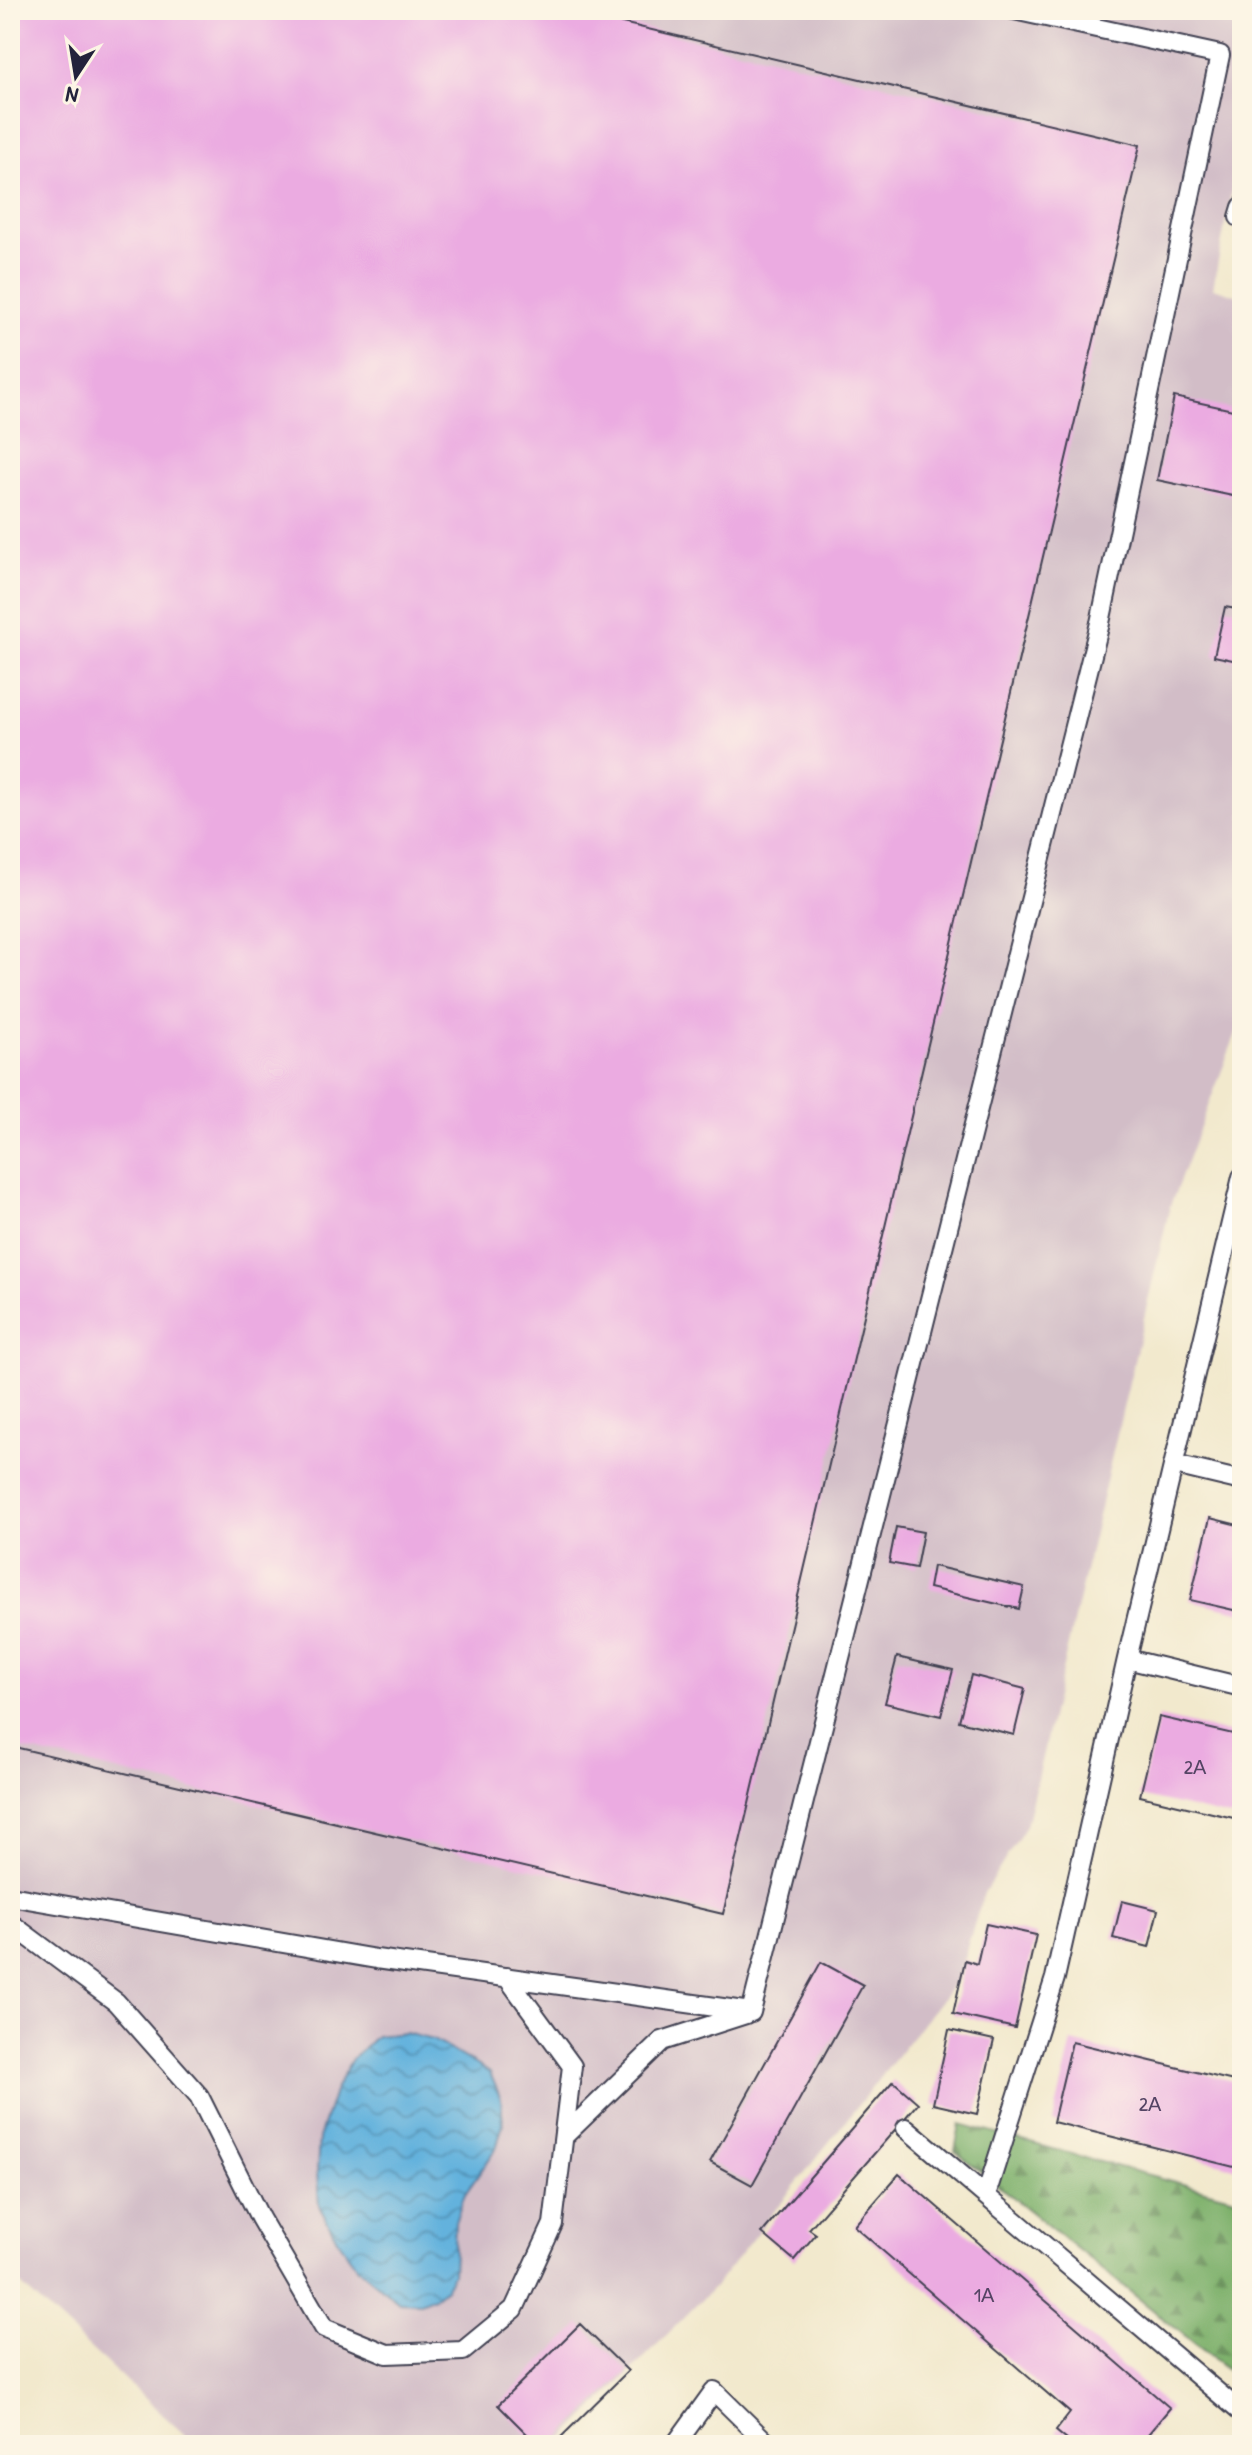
<svg xmlns="http://www.w3.org/2000/svg" width="1252" height="2455" viewBox="0 0 1252 2455" font-family="'Patrick Hand',sans-serif">
	<style>
		.industrial { fill: #d2bdc7 }
		.forest { fill: url(#forest-firs); stroke: #506a54; stroke-width: 2 }
		.water { fill: url(#water-waves); stroke: #426a8c; stroke-width: 2 }
		.building { fill: #ebabe1 }
		.lines { fill: none; stroke-linecap: round; stroke-linejoin: round }
		.service-casing { stroke: #414051; stroke-width: 22 }
		.service { stroke: #fff; stroke-width: 18 }
		.labels { text-anchor: middle; dominant-baseline: central; stroke-width: 6; stroke-linejoin: round; paint-order: stroke }
		.number-label { font-size: 20px; fill: #544464 }
	</style>
	<defs>
		<pattern id="forest-firs" width="22" height="20" patternUnits="userSpaceOnUse" patternTransform="scale(2)"><rect width="22" height="20" fill="#7eb16c"/><path d="M5 1l3.5 6h-7zM16 11l3.5 6h-7z" fill="#67905a"/></pattern>
		<pattern id="water-waves" width="16" height="10" patternUnits="userSpaceOnUse" patternTransform="scale(2)"><rect width="16" height="10" fill="#63b2dd"/><path d="M0 5q4-4 8 0t8 0" fill="none" stroke="#5190b4"/></pattern>
	</defs>
	<rect width="100%" height="100%" fill="#fcf5e5"/>
	<filter id="ink" filterUnits="userSpaceOnUse"><feTurbulence type="fractalNoise" baseFrequency=".0125" numOctaves="2"/><feDisplacementMap in="SourceGraphic" scale="16" xChannelSelector="R" yChannelSelector="G"/><feConvolveMatrix kernelMatrix="1 2 1 2 8 2 1 2 1" color-interpolation-filters="sRGB"/></filter>
	<filter id="wash" filterUnits="userSpaceOnUse"><feTurbulence type="fractalNoise" baseFrequency=".006" numOctaves="4" result="noise"/><feDisplacementMap in="SourceGraphic" scale="32" xChannelSelector="R" yChannelSelector="G"/><feGaussianBlur stdDeviation="1.8" result="paint"/><feColorMatrix in="noise" values="0 0 0 0 0 0 0 0 0 0 0 0 0 0 0 0 0 1.4 0 .05"/><feComposite in="paint" operator="in"/></filter>
	<g filter="url(#wash)">
		<rect width="100%" height="100%" fill="#f2e9cd"/>
		<path class="industrial" d="M10,10H1242V136L1213,288L1242,297V1018L1170,1206L1026,1826L984,1893L957,1980L715,2286L558,2445H196L10,2275Z"/>
		<path class="forest" d="M960,2124L1242,2200V2352L1234,2375L955,2151Z"/>
		<path class="water" d="M405,2033L433,2040L490,2073L501,2099L503,2123L496,2149L465,2194L455,2222L453,2274L445,2288L434,2297L420,2303L399,2302L357,2267L337,2239L319,2206L317,2172L319,2138L335,2089L352,2059L376,2036Z"/>
		<g id="blocks">
			<path class="building" d="M10,10H567L1140,145L723,1914L10,1746Z
				M1174,397L1242,412V498L1157,480Z
				M1225,607L1242,610V662L1214,656Z
				M1210,1518L1242,1526V1612L1190,1600Z
				M896,1527L923,1532L916,1568L889,1563Z
				M933,1566L1024,1587L1019,1609L929,1588Z
				M897,1657L953,1670L941,1716L885,1703Z
				M971,1675L1025,1689L1014,1735L959,1721Z
				M1159,1717L1242,1736V1820L1140,1796Z
				M1122,1901L1158,1910L1149,1947L1113,1938Z
				M986,1924L1036,1935L1015,2028L953,2014L965,1960L977,1964Z
				M821,1962L863,1985L752,2185L710,2162Z
				M949,2030L994,2040L977,2114L933,2104Z
				M1072,2042L1242,2083V2169L1053,2122Z
				M893,2081L918,2103L809,2229L816,2234L794,2260L762,2233Z
				M899,2174L1170,2408L1139,2445H1073L1056,2431L1070,2413L854,2226Z
				M580,2324L628,2371L553,2445H538L498,2405Z"/>
		</g>
	</g>
	<g filter="url(#ink)">
		<use href="#blocks" fill-opacity="0" stroke="#414051" stroke-width="2"/>
		<g class="lines">
			<defs>
				<path id="service" d="M1242,207L1239,217L1242,218
					M1175,1465L1242,1481
					M1127,1659L1242,1687
					M10,1896L376,1959L751,2012
					M10,1923L116,2002L199,2096L260,2218L324,2328L387,2354L463,2351L514,2309L553,2224L572,2066L507,1977
					M751,2012L1100,623L1220,55L1014,10
					M906,2128L1242,2413
					M564,2136L662,2041L746,2014
					M986,2195L1055,1978L1127,1659L1242,1177
					M675,2445L714,2391L769,2445"/>
			</defs>
			<use href="#service" class="service-casing"/>
			<use href="#service" class="service"/>
		</g>
	</g>
	<g class="labels">
		<g class="number-label">
			<text x="1195" y="1766">2А</text>
			<text x="1150" y="2103">2А</text>
			<text x="984" y="2294">1А</text>
		</g>
	</g>
	<rect width="1252" height="2455" fill="none" stroke="#fcf5e5" stroke-width="40"/>
	<g transform="translate(76 76) rotate(192)" stroke="#fcf5e5" stroke-width="6" paint-order="stroke">
	<path d="M0-6L14 30L0 20L-14 30Z" fill="#22223b"/>
	<text y="-12" font-size="22" font-weight="bold" text-anchor="middle" fill="#22223b">N</text>
	</g>
</svg>
